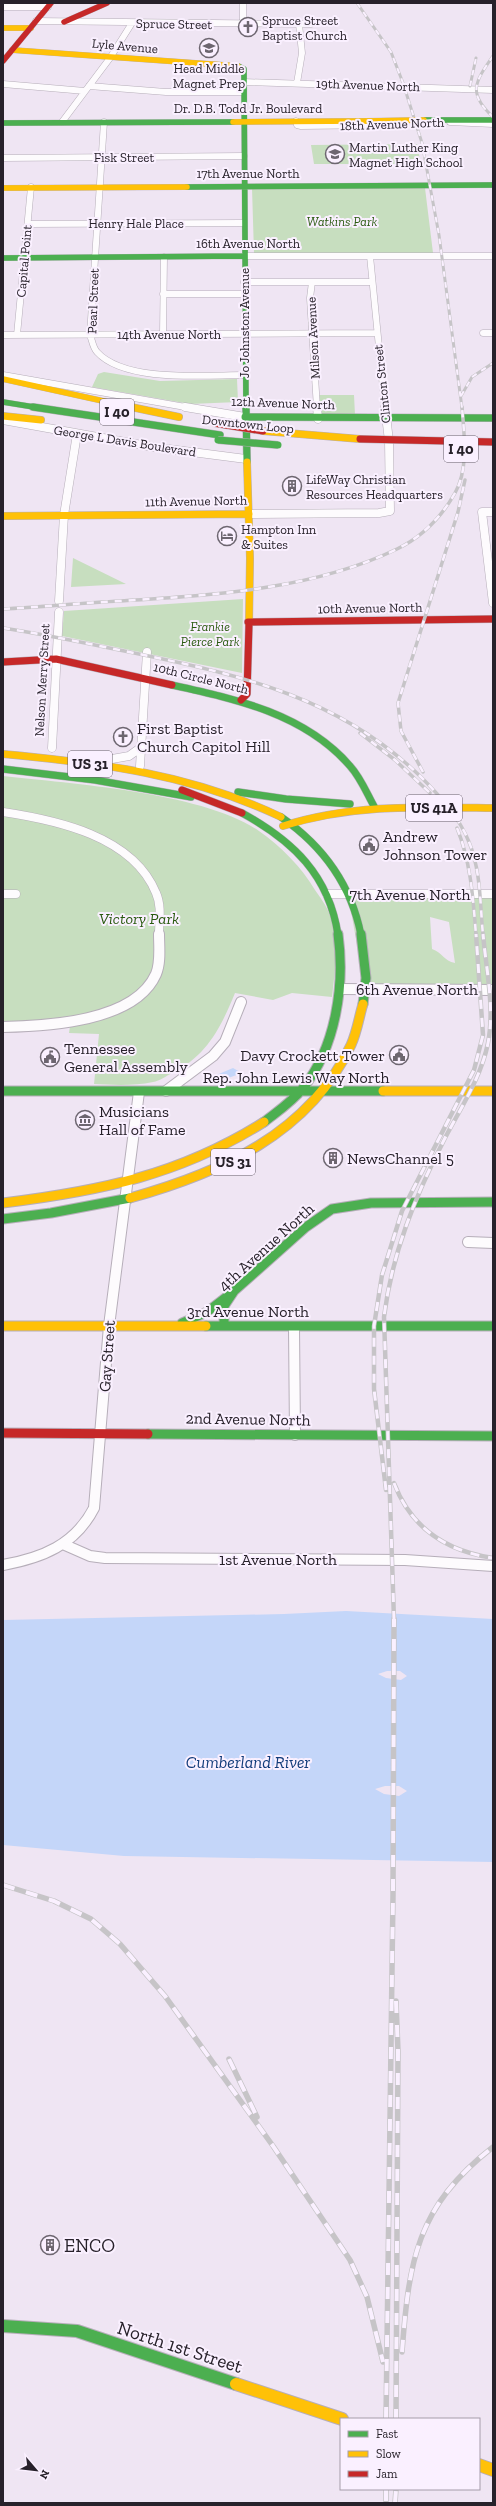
<svg xmlns="http://www.w3.org/2000/svg" width="496" height="2506" viewBox="0 0 496 2506" font-family="'Zilla Slab',serif">
	<style>
		.green { fill: #c7debf; fill-rule: evenodd }
		.water { fill: #c4d6f9 }
		.pier { fill: #efe5f3 }
		.lines { fill: none; stroke-linecap: round; stroke-linejoin: round }
		.street-far2-casing { stroke: #b6aeb9; stroke-width: 7 }
		.street-far1-casing { stroke: #b6aeb9; stroke-width: 9 }
		.street-casing { stroke: #b6aeb9; stroke-width: 12 }
		.fast-far3-casing { stroke: #b6aeb9; stroke-width: 6 }
		.fast-far2-casing { stroke: #b6aeb9; stroke-width: 8 }
		.fast-far1-casing { stroke: #b6aeb9; stroke-width: 11 }
		.fast-casing { stroke: #b6aeb9; stroke-width: 14 }
		.slow-far3-casing { stroke: #b6aeb9; stroke-width: 6 }
		.slow-far2-casing { stroke: #b6aeb9; stroke-width: 8 }
		.slow-far1-casing { stroke: #b6aeb9; stroke-width: 11 }
		.slow-casing { stroke: #b6aeb9; stroke-width: 14 }
		.jam-far2-casing { stroke: #b6aeb9; stroke-width: 6 }
		.jam-far1-casing { stroke: #b6aeb9; stroke-width: 8 }
		.jam-casing { stroke: #b6aeb9; stroke-width: 11 }
		.street-far2 { stroke: #fdfbfd; stroke-width: 6 }
		.street-far1 { stroke: #fdfbfd; stroke-width: 8 }
		.street { stroke: #fdfbfd; stroke-width: 10 }
		.fast-far3 { stroke: #4caf50; stroke-width: 5.5 }
		.fast-far2 { stroke: #4caf50; stroke-width: 7 }
		.fast-far1 { stroke: #4caf50; stroke-width: 9 }
		.fast { stroke: #4caf50; stroke-width: 12 }
		.slow-far3 { stroke: #ffc107; stroke-width: 5.5 }
		.slow-far2 { stroke: #ffc107; stroke-width: 7 }
		.slow-far1 { stroke: #ffc107; stroke-width: 9 }
		.slow { stroke: #ffc107; stroke-width: 12 }
		.jam-far2 { stroke: #c62828; stroke-width: 5.5 }
		.jam-far1 { stroke: #c62828; stroke-width: 7 }
		.jam { stroke: #c62828; stroke-width: 9 }
		.rail-far3-casing { stroke: #c6c4c7; stroke-width: 3 }
		.rail-far2-casing { stroke: #c6c4c7; stroke-width: 3.5 }
		.rail-far1-casing { stroke: #c6c4c7; stroke-width: 4.5 }
		.rail-casing { stroke: #c6c4c7; stroke-width: 5.5 }
		.rail-far3 { stroke: #faf0ff; stroke-width: 2; stroke-dasharray: 5.5; stroke-linecap: butt }
		.rail-far2 { stroke: #faf0ff; stroke-width: 2.5; stroke-dasharray: 7; stroke-linecap: butt }
		.rail-far1 { stroke: #faf0ff; stroke-width: 3; stroke-dasharray: 9; stroke-linecap: butt }
		.rail { stroke: #faf0ff; stroke-width: 4; stroke-dasharray: 12; stroke-linecap: butt }
		.fast-bridge-casing { stroke: #b6aeb9; stroke-width: 8; stroke-linecap: butt }
		.slow-bridge-casing { stroke: #b6aeb9; stroke-width: 6; stroke-linecap: butt }
		.jam-bridge-casing { stroke: #b6aeb9; stroke-width: 8; stroke-linecap: butt }
		.fast-bridge { stroke: #4caf50; stroke-width: 7 }
		.slow-bridge { stroke: #ffc107; stroke-width: 5.5 }
		.jam-bridge { stroke: #c62828; stroke-width: 7 }
		.labels { text-anchor: middle; dominant-baseline: central; stroke-width: 4; stroke-linejoin: round; paint-order: stroke }
		.far-poi-label { font-size: 13px; fill: #27212a; stroke: #faf0ff; text-anchor: start }
		.far-street-label { font-size: 13px; fill: #27212a; stroke: #faf0ff }
		.far-park-label { font-size: 13px; font-style: italic; fill: #295a0f; stroke: #faf0ff }
		.shield { fill: #faf0ff; stroke: #665f6a; stroke-width: 1 }
		.shield-label { font-size: 15px; font-weight: bold; fill: #27212a }
		.poi-label { font-size: 16px; fill: #27212a; stroke: #faf0ff; text-anchor: start }
		.street-label { font-size: 16px; fill: #27212a; stroke: #faf0ff }
		.park-label { font-size: 16px; font-style: italic; fill: #295a0f; stroke: #faf0ff }
		.water-label { font-size: 17px; font-style: italic; fill: #113b7a; stroke: #faf0ff }
		.near-poi-label { font-size: 19px; fill: #27212a; stroke: #faf0ff; text-anchor: start }
		.near-street-label { font-size: 19px; fill: #27212a; stroke: #faf0ff }
	</style>
	<rect width="100%" height="100%" fill="#efe5f3"/>
	<path class="green" d="M417,144L421,164H314L311,145Z
		M252,188H425L433,253H254Z
		M104,372L160,381L237,379L238,402L190,404L92,387L98,374Z
		M318,395H354L355,415H319Z
		M73,558L126,584L71,587Z
		M243,599L242,673L62,636L64,611Z
		M3,776C73,784 202,792 259,831C281,846 302,868 315,890C320,897 326,905 329,913C340,940 335,969 332,997L292,993L273,1000L235,993C221,1027 207,1056 172,1073C166,1076 160,1081 153,1082C134,1086 114,1085 94,1084L99,1034L69,1033L71,1019L3,1023Z
		M348,894H493V990H365ZM430,917L449,922L455,963C444,961 442,952 432,949Z"/>
	<path class="water" d="M233,1068L242,1073L220,1081L214,1076Z
		M346,1611L493,1619V1862L124,1856L3,1845V1620L284,1614Z"/>
	<path class="pier" d="M387,1671H400L407,1676L401,1680L386,1678L378,1674Z
		M385,1786H399L407,1791L399,1796L384,1794L375,1789Z"/>
	<g class="lines">
		<defs>
			<path id="street-far2" d="M243,3V24
				M3,7H48
				M36,21L311,24
				M244,82L493,90
				M297,83L302,53L299,24
				M3,84L85,91
				M89,86L166,92H243
				M296,121L297,125L301,126L380,125
				M62,122L110,58L132,23
				M104,122L90,335C92,340 93,348 97,352C125,383 206,375 244,375
				M450,122L493,124
				M3,158L244,156
				M28,224L243,223
				M244,256H493
				M370,256L385,408
				M244,282H372
				M312,282L310,298L317,408
				M163,294H244
				M483,333H493
				M163,334L164,257
				M3,335L376,333
				M17,335L31,187
				M3,375L191,408"/>
			<path id="street-far1" d="M185,407L245,417
				M317,407L318,419
				M3,420L153,447L246,459
				M493,512H482L493,603
				M249,514L379,513L390,511L389,441L385,407
				M59,601L64,515L77,434
				M52,748L59,612
				M112,759L129,756L143,746
				M140,766L147,652
				M3,812C56,820 133,836 156,893C162,906 159,922 159,935
				M3,894H16
				M327,894H493"/>
			<path id="street" d="M341,989L493,990
				M3,1027C47,1026 135,1022 156,974C161,962 159,947 159,934
				M166,1091L213,1056L225,1042L241,1002
				M468,1242L493,1243
				M294,1327L295,1435
				M65,1545L90,1556L105,1558L405,1560L493,1566
				M3,1565C42,1558 75,1545 94,1508L109,1326L139,1092"/>
			<path id="fast-far3" d="M238,66L244,69L246,408
				M424,120H493
				M3,123L233,122
				M187,187L493,185
				M3,258L244,256
				M3,402L40,408"/>
			<path id="fast-far2" d="M33,407L220,435
				M246,407L247,462
				M245,417L493,418
				M172,685C236,699 305,714 350,766C361,778 367,794 375,808
				M3,769L95,780L191,797
				M238,792L286,799L350,804
				M242,813C293,841 329,875 338,935
				M281,817C323,846 351,884 361,935"/>
			<path id="fast-far1" d="M361,934L366,978L363,1004
				M3,1091H383
				M264,1122C278,1111 292,1102 303,1088C336,1047 345,985 338,934
				M3,1219L51,1213L130,1198
				M182,1323L207,1312L229,1295
				M206,1326H493
				M224,1326V1306L234,1291L306,1227L332,1209L371,1203L493,1202
				M148,1434L493,1436"/>
			<path id="fast" d="M3,2326L77,2331L236,2384"/>
			<path id="slow-far3" d="M3,28H31
				M12,50L238,66
				M233,122L366,121
				M3,188L187,187
				M3,379L135,408"/>
			<path id="slow-far2" d="M131,407L179,417
				M3,416L41,420
				M263,431L360,439
				M247,462L250,558L249,624
				M3,516L249,514
				M3,754C101,763 191,774 281,817
				M283,826C352,804 421,807 493,808"/>
			<path id="slow-far1" d="M383,1091H493
				M130,1198C220,1173 309,1134 351,1045C357,1032 359,1017 363,1004
				M3,1203C100,1191 180,1175 264,1122
				M3,1326H206"/>
			<path id="slow" d="M236,2384L342,2419
				M479,2465L493,2470"/>
			<path id="jam-far2" d="M64,22L107,3
				M3,61L51,3"/>
			<path id="jam-far1" d="M248,622L493,619
				M3,662L56,659L172,685
				M241,700L247,694L249,624
				M182,790L242,813"/>
			<path id="jam" d="M3,1433L148,1434"/>
		</defs>
		<use href="#street-far2" class="street-far2-casing"/>
		<use href="#street-far1" class="street-far1-casing"/>
		<use href="#street" class="street-casing"/>
		<use href="#fast-far3" class="fast-far3-casing"/>
		<use href="#fast-far2" class="fast-far2-casing"/>
		<use href="#fast-far1" class="fast-far1-casing"/>
		<use href="#fast" class="fast-casing"/>
		<use href="#slow-far3" class="slow-far3-casing"/>
		<use href="#slow-far2" class="slow-far2-casing"/>
		<use href="#slow-far1" class="slow-far1-casing"/>
		<use href="#slow" class="slow-casing"/>
		<use href="#jam-far2" class="jam-far2-casing"/>
		<use href="#jam-far1" class="jam-far1-casing"/>
		<use href="#jam" class="jam-casing"/>
		<use href="#street-far2" class="street-far2"/>
		<use href="#street-far1" class="street-far1"/>
		<use href="#street" class="street"/>
		<use href="#fast-far3" class="fast-far3"/>
		<use href="#fast-far2" class="fast-far2"/>
		<use href="#fast-far1" class="fast-far1"/>
		<use href="#fast" class="fast"/>
		<use href="#slow-far3" class="slow-far3"/>
		<use href="#slow-far2" class="slow-far2"/>
		<use href="#slow-far1" class="slow-far1"/>
		<use href="#slow" class="slow"/>
		<use href="#jam-far2" class="jam-far2"/>
		<use href="#jam-far1" class="jam-far1"/>
		<use href="#jam" class="jam"/>
		<defs>
			<path id="rail-far3" d="M357,3L391,52L403,83L422,143L439,235L462,408
				M493,56C475,82 467,93 493,117
				M470,86L476,58
				M461,396L472,377L493,363"/>
			<path id="rail-far2" d="M3,609C42,607 81,603 120,601C213,595 312,590 397,549C422,537 442,516 455,493C469,469 464,433 462,407
				M3,628C49,635 94,645 139,654C245,676 341,699 421,777C440,796 459,817 469,842C481,871 480,905 483,935
				M360,733L395,760L430,793
				M423,772L401,731L398,703L458,512L465,480
				M457,828C471,863 473,898 476,935"/>
			<path id="rail-far1" d="M394,1483C411,1528 446,1551 493,1558
				M386,1490L374,1389V1326L382,1275L402,1211L474,1070L483,1035L476,934
				M394,1620L384,1317C392,1253 415,1197 444,1140C460,1109 481,1078 488,1043C495,1008 486,969 483,934"/>
			<path id="rail" d="M3,1885L54,1901L91,1919L120,1944L165,1996L273,2146L350,2260L367,2297L383,2362
				M396,2001L398,2051L396,2419
				M229,2059L257,2117
				M402,2352C409,2261 416,2207 493,2147
				M386,2419L393,1895L394,1619
				M386,2489V2503
				M395,2503L396,2489"/>
		</defs>
		<use href="#rail-far3" class="rail-far3-casing"/>
		<use href="#rail-far2" class="rail-far2-casing"/>
		<use href="#rail-far1" class="rail-far1-casing"/>
		<use href="#rail" class="rail-casing"/>
		<use href="#rail-far3" class="rail-far3"/>
		<use href="#rail-far2" class="rail-far2"/>
		<use href="#rail-far1" class="rail-far1"/>
		<use href="#rail" class="rail"/>
		<defs>
			<path id="fast-bridge" d="M218,440L278,445"/>
			<path id="slow-bridge" d="M366,121L424,120"/>
			<path id="jam-bridge" d="M214,423L263,431
				M360,439L493,442"/>
		</defs>
		<use href="#fast-bridge" class="fast-bridge-casing"/>
		<use href="#slow-bridge" class="slow-bridge-casing"/>
		<use href="#jam-bridge" class="jam-bridge-casing"/>
		<use href="#fast-bridge" class="fast-bridge"/>
		<use href="#slow-bridge" class="slow-bridge"/>
		<use href="#jam-bridge" class="jam-bridge"/>
	</g>
	<defs>
		<symbol id="church-ring" viewBox="-11 -11 22 22"><circle r="9.5" fill="#faf0ff" stroke="#6d6670" stroke-width="1.5"/><path d="M-1.2-6h2.4v3.5h3.3v2.4h-3.3V6h-2.4V-.1h-3.3v-2.4h3.3Z" fill="#6d6670"/></symbol>
		<symbol id="school-ring" viewBox="-11 -11 22 22"><circle r="9.5" fill="#faf0ff" stroke="#6d6670" stroke-width="1.5"/><path d="M0-5L7-2L0 1L-7-2ZM-4 1L0 2.5L4 1V4Q0 6-4 4Z" fill="#6d6670"/></symbol>
		<symbol id="building-ring" viewBox="-11 -11 22 22"><circle r="9.5" fill="#faf0ff" stroke="#6d6670" stroke-width="1.5"/><path d="M-4-6H4V6H1V3H-1V6H-4ZM-2.5-4.3h1.7v1.8h-1.7ZM.8-4.3h1.7v1.8H.8ZM-2.5-1h1.7V.8h-1.7ZM.8-1h1.7V.8H.8Z" fill="#6d6670"/></symbol>
		<symbol id="hotel-ring" viewBox="-11 -11 22 22"><circle r="9.5" fill="#faf0ff" stroke="#6d6670" stroke-width="1.5"/><path d="M-6-4.5h1.5V1H6V5H4.5V3h-9V5H-6ZM-4 0a1.8 1.8 0 1 1 3.6 0ZM.5 0V-2.5h3Q6-2.5 6 0Z" fill="#6d6670"/></symbol>
		<symbol id="civic-ring" viewBox="-11 -11 22 22"><circle r="9.5" fill="#faf0ff" stroke="#6d6670" stroke-width="1.5"/><path d="M-.6-6.5H3V-4.5H.6V-3L4-1V1h2V6H-6V1h2V-1L-.6-3ZM-1.2 2.5V6h2.4V2.5Z" fill="#6d6670"/></symbol>
		<symbol id="museum-ring" viewBox="-11 -11 22 22"><circle r="9.5" fill="#faf0ff" stroke="#6d6670" stroke-width="1.5"/><path d="M0-6L6-3V-2H-6V-3ZM-5-1h2V3h-2ZM-1-1h2V3h-2ZM3-1h2V3H3ZM-6 4H6V6H-6Z" fill="#6d6670"/></symbol>
	</defs>
	<g fill-rule="evenodd">
		<use href="#church-ring" x="237" y="16" width="22" height="22"/>
		<use href="#school-ring" x="198" y="37" width="22" height="22"/>
		<use href="#school-ring" x="324" y="143" width="22" height="22"/>
		<use href="#building-ring" x="281" y="475" width="22" height="22"/>
		<use href="#hotel-ring" x="216" y="525" width="22" height="22"/>
		<use href="#church-ring" x="112" y="726" width="22" height="22"/>
		<use href="#civic-ring" x="358" y="834" width="22" height="22"/>
		<use href="#civic-ring" x="388" y="1044" width="22" height="22"/>
		<use href="#civic-ring" x="39" y="1046" width="22" height="22"/>
		<use href="#museum-ring" x="74" y="1109" width="22" height="22"/>
		<use href="#building-ring" x="322" y="1147" width="22" height="22"/>
		<use href="#building-ring" x="39" y="2234" width="22" height="22"/>
	</g>
	<g class="labels">
		<g class="far-poi-label">
			<text x="262" y="20">Spruce Street<tspan x="262" dy="15">Baptist Church</tspan></text>
			<text x="209" y="68" text-anchor="middle">Head Middle<tspan x="209" dy="15">Magnet Prep</tspan></text>
			<text x="349" y="147">Martin Luther King<tspan x="349" dy="15">Magnet High School</tspan></text>
			<text x="306" y="479">LifeWay Christian<tspan x="306" dy="15">Resources Headquarters</tspan></text>
			<text x="241" y="529">Hampton Inn<tspan x="241" dy="15">&amp; Suites</tspan></text>
		</g>
		<g class="far-street-label">
			<text transform="translate(174 24) rotate(1)">Spruce Street</text>
			<text transform="translate(125 46) rotate(5)">Lyle Avenue</text>
			<text transform="translate(368 85) rotate(2)">19th Avenue North</text>
			<text x="248" y="108">Dr. D.B. Todd Jr. Boulevard</text>
			<text transform="translate(392 124) rotate(-2)">18th Avenue North</text>
			<text x="124" y="157">Fisk Street</text>
			<text x="248" y="173">17th Avenue North</text>
			<text x="136" y="223">Henry Hale Place</text>
			<text x="248" y="243">16th Avenue North</text>
			<text transform="translate(24 261) rotate(-85)">Capital Point</text>
			<text transform="translate(93 301) rotate(-88)">Pearl Street</text>
			<text transform="translate(244 323) rotate(-90)">Jo Johnston Avenue</text>
			<text x="169" y="334">14th Avenue North</text>
			<text transform="translate(313 338) rotate(-93)">Milson Avenue</text>
			<text transform="translate(382 384) rotate(-96)">Clinton Street</text>
			<text transform="translate(283 403) rotate(2)">12th Avenue North</text>
			<text transform="translate(248 424) rotate(6)">Downtown Loop</text>
			<text transform="translate(125 441) rotate(9)">George L Davis Boulevard</text>
			<text transform="translate(196 501) rotate(-1)">11th Avenue North</text>
			<text transform="translate(370 608) rotate(-1)">10th Avenue North</text>
			<text transform="translate(201 678) rotate(14)">10th Circle North</text>
			<text transform="translate(42 680) rotate(-87)">Nelson Merry Street</text>
		</g>
		<g class="far-park-label">
			<text x="342" y="221">Watkins Park</text>
			<text x="210" y="626">Frankie<tspan x="210" dy="15">Pierce Park</tspan></text>
		</g>
		<g class="shield">
			<rect x="100" y="399" width="34" height="26" rx="3"/>
			<rect x="444" y="436" width="34" height="26" rx="3"/>
			<rect x="68" y="751" width="44" height="26" rx="3"/>
			<rect x="406" y="795" width="56" height="26" rx="3"/>
			<rect x="211" y="1149" width="44" height="26" rx="3"/>
		</g>
		<g class="shield-label">
			<text x="117" y="412">I 40</text>
			<text x="461" y="449">I 40</text>
			<text x="90" y="764">US 31</text>
			<text x="434" y="808">US 41A</text>
			<text x="233" y="1162">US 31</text>
		</g>
		<g class="poi-label">
			<text x="137" y="728">First Baptist<tspan x="137" dy="18">Church Capitol Hill</tspan></text>
			<text x="383" y="836">Andrew<tspan x="383" dy="18">Johnson Tower</tspan></text>
			<text x="64" y="1048">Tennessee<tspan x="64" dy="18">General Assembly</tspan></text>
			<text x="385" y="1055" text-anchor="end">Davy Crockett Tower</text>
			<text x="99" y="1111">Musicians<tspan x="99" dy="18">Hall of Fame</tspan></text>
			<text x="347" y="1158">NewsChannel 5</text>
		</g>
		<g class="street-label">
			<text x="410" y="894">7th Avenue North</text>
			<text x="417" y="989">6th Avenue North</text>
			<text x="296" y="1077">Rep. John Lewis Way North</text>
			<text transform="translate(266 1247) rotate(-42)">4th Avenue North</text>
			<text x="248" y="1311">3rd Avenue North</text>
			<text transform="translate(107 1356) rotate(-86)">Gay Street</text>
			<text transform="translate(248 1419) rotate(1)">2nd Avenue North</text>
			<text x="278" y="1559">1st Avenue North</text>
		</g>
		<g class="park-label">
			<text x="139" y="918">Victory Park</text>
		</g>
		<g class="water-label">
			<text x="248" y="1762">Cumberland River</text>
		</g>
		<g class="near-poi-label">
			<text x="64" y="2245">ENCO</text>
		</g>
		<g class="near-street-label">
			<text transform="translate(180 2347) rotate(18)">North 1st Street</text>
		</g>
	</g>
	<rect width="496" height="2506" fill="none" stroke="#27212a" stroke-width="8"/>
	<rect x="340" y="2418" width="140" height="72" fill="#faf0ff" stroke="#a69daa"/>
	<rect x="348" y="2431" width="20" height="6" fill="#4caf50" stroke="#a69daa"/>
	<text x="376" y="2438" font-size="12" fill="#27212a">Fast</text>
	<rect x="348" y="2451" width="20" height="6" fill="#ffc107" stroke="#a69daa"/>
	<text x="376" y="2458" font-size="12" fill="#27212a">Slow</text>
	<rect x="348" y="2471" width="20" height="6" fill="#c62828" stroke="#a69daa"/>
	<text x="376" y="2478" font-size="12" fill="#27212a">Jam</text>
	<g transform="translate(36 2470) rotate(118)" stroke="#faf0ff" stroke-width="3" paint-order="stroke">
	<path d="M0-3L7 15L0 10L-7 15Z" fill="#27212a"/>
	<text y="-6" font-size="11" font-weight="bold" text-anchor="middle" fill="#27212a">N</text>
	</g>
</svg>
